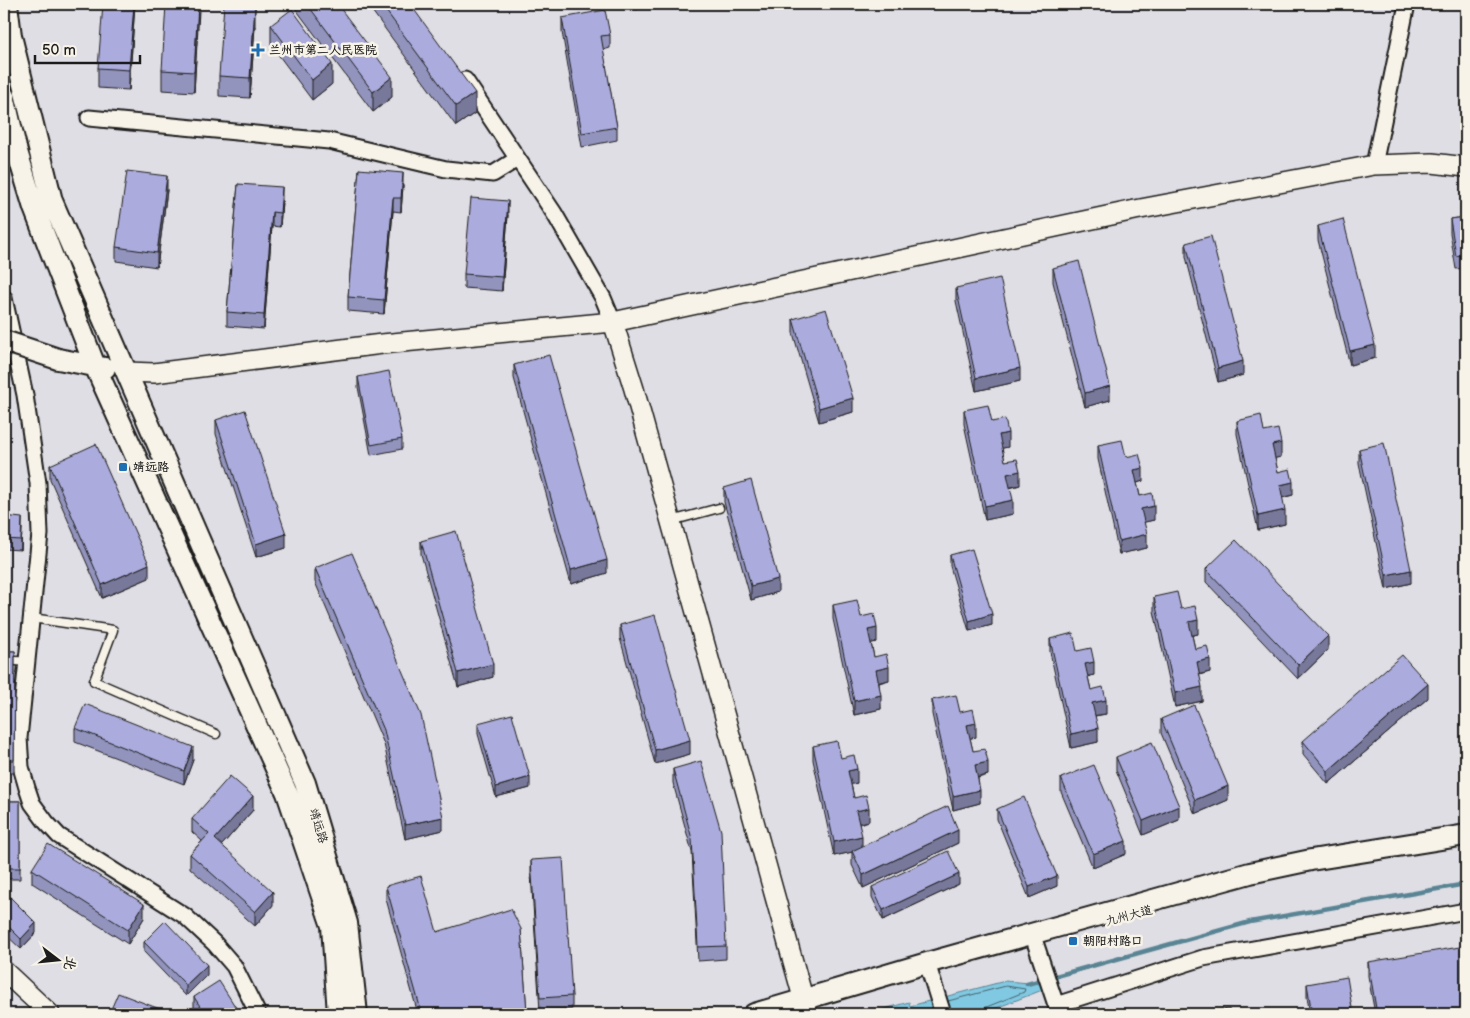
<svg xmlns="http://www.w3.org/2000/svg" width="1470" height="1018" viewBox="0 0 1470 1018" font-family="'Balsamiq Sans','LXGW WenKai TC',sans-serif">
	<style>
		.water { fill: #81c9e2; stroke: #598493 }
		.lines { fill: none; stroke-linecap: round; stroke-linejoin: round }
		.shore { stroke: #44616b; stroke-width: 1 }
		.stream { stroke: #598493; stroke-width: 4.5 }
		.service-casing { stroke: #1c1c1c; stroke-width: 11 }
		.minor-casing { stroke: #1c1c1c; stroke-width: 19 }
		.tertiary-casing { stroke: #1c1c1c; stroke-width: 22 }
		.secondary-casing { stroke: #1c1c1c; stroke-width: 24 }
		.service { stroke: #f7f3e8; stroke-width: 8 }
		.minor { stroke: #f7f3e8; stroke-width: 15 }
		.tertiary { stroke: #f7f3e8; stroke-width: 19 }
		.secondary { stroke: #f7f3e8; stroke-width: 20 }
		.secondary-bridge-casing { stroke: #1c1c1c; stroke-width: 24; stroke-linecap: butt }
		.secondary-bridge { stroke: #f7f3e8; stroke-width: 20 }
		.wall { fill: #9394be; stroke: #1c1c1c }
		.shaded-wall { fill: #78789b; stroke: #1c1c1c }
		.building { fill: #abacdd; stroke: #1c1c1c }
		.poi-dot { fill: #1f6fb2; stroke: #f7f3e8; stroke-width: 2 }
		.labels { text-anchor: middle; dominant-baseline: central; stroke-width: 5; stroke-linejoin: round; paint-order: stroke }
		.poi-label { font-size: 12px; font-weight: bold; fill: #1c1c1c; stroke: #f7f3e8; text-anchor: start }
		.street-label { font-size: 12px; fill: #1c1c1c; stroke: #f7f3e8 }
	</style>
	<rect width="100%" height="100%" fill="#e0dee5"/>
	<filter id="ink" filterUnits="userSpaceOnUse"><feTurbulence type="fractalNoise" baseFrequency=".02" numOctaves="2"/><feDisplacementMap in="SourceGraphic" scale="10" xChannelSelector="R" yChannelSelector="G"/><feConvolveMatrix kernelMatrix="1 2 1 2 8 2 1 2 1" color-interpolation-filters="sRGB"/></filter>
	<g filter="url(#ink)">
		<path class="water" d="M1005,981L1055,985L981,1014H866L909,1002L910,1006Z"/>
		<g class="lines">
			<path class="shore" d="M948,1001L1006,986L1025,989L1024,992L984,1008L981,1014"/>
			<path class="stream" d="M1027,984L1250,922L1466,884"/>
			<defs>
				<path id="service" d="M671,521L719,508
					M32,618L113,630L94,681L216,734
					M4,660L28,662"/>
				<path id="minor" d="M465,80L554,213L603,298L613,322
					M89,118L329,141L446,169L493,174L517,159
					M1374,165L1407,4
					M4,298L25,395L38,483L40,534L19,738L21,767L27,788L32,803L46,822L59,836L185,916L215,944L234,966L258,1014
					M1034,933L1035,942L1056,1005L1203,958L1466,911
					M927,963L943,1014"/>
				<path id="tertiary" d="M613,322L634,389L807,1012
					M127,372L154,373L382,344L613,322L1135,210L1374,165L1432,163L1466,167
					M4,971L50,1014"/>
				<path id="secondary" d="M7,4L11,36L52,201L305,783L347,923L357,1014
					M4,96L16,148L34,208L95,366L287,793L332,926L338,1014
					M58,359L105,368
					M754,1014L927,963L1250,873L1311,860L1466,835"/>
			</defs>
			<use href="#service" class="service-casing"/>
			<use href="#minor" class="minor-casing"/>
			<use href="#tertiary" class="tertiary-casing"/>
			<use href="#secondary" class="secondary-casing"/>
			<use href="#service" class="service"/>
			<use href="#minor" class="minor"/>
			<use href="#tertiary" class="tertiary"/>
			<use href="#secondary" class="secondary"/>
			<defs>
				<path id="secondary-bridge" d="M4,341L58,359"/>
			</defs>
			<use href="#secondary-bridge" class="secondary-bridge-casing"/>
			<use href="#secondary-bridge" class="secondary-bridge"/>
		</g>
		<path class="wall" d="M135,4L129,90L98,88V68Z
			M199,4L194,92L162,90V70Z
			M292,4H337L392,97L373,112Z
			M367,4H410L475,113L456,126Z
			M629,4H642L637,10Z
			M562,18L610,35V48L603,50L617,127V140L582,147L562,32Z
			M271,25L332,84L312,100L271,45Z
			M255,26L250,98L219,96V76Z
			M359,169L403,186L401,212L393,211L384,314L348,311V297Z
			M238,184L282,201L280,227L272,226L264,329L227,326V312Z
			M167,190L157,267L116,261V247Z
			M508,215L502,291L464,288V274Z
			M1466,217V268L1456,269L1450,233V219Z
			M1318,226L1375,358L1350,365L1318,240Z
			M1186,243L1243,375L1218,382L1186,257Z
			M1053,268L1110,400L1085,407L1053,282Z
			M956,288L1020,381L976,391L956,301Z
			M793,319L853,412L819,422L793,333Z
			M514,365L607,573L571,584L514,378Z
			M358,377L402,439V449L371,455L358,387Z
			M964,410L992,422L1008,447L1002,448L1005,461L1020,485L1010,488L1013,514L985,520L964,424Z
			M216,420L286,548L256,557L216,434Z
			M1237,421L1264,432L1281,457L1275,458L1278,472L1293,495L1282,498L1285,524L1258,530L1237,434Z
			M1098,445L1126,457L1143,481L1137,483L1140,496L1154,520L1144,522L1147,548L1119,554L1098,459Z
			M1359,449L1411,583L1386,589L1359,463Z
			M50,465L149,578L102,598L50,479Z
			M724,488L778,592L751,600L724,502Z
			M4,516L22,528L21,550L4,549Z
			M421,541L493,677L458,687L421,554Z
			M950,555L992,625L969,631L950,566Z
			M315,568L443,830L405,839L384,744L315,582Z
			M1206,569L1328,650L1298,679L1206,582Z
			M1154,597L1181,609L1198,634L1192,635L1195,649L1210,672L1199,675L1202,701L1175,707L1154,611Z
			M833,605L861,617L877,642L871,643L874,657L889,680L879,683L881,709L854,715L833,619Z
			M620,625L690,754L655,764L620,638Z
			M1050,639L1077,651L1094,675L1088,677L1091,690L1106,714L1095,716L1098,742L1071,748L1050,652Z
			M4,651H15L14,773H4Z
			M1428,698L1328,784L1303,754V741Z
			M932,700L960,712L976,737L970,738L973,751L988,775L978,778L980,803L953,810L932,714Z
			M1161,719L1228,800L1195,814L1161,733Z
			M478,723L530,788L496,797L478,734Z
			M75,728L193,760L184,784L75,742Z
			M813,746L841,758L857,783L851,784L854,798L869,821L859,824L862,847L958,843L863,888L852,865V852L834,856L813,760Z
			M1116,757L1179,820L1143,835L1116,770Z
			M673,769L726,946V959L698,961L692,852L673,783Z
			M1061,778L1126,854L1093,868L1061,792Z
			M4,801H20V879H4Z
			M997,809L1057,886L1029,898L997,819Z
			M253,810L222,845L273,905L255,926L190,868V854L202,841L192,832V819Z
			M531,860L572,996V1009L540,1011L531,874Z
			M32,869L144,918L128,944L32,883Z
			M959,884L883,920L872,897V887Z
			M386,886L437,932L521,929L527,1014H418L386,899Z
			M4,891L36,933L21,949L4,933Z
			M144,942L207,975L186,996L144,952Z
			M1368,962L1466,1014H1375L1368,976Z
			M1307,984L1353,1014H1310L1307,997Z
			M194,997L240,1014H196L194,1010Z"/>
		<path class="shaded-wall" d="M134,4H135L129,90V70Z
			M198,4H199V11L194,92V72Z
			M637,4H642L637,10Z
			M255,6V26L250,98V78Z
			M332,64V84L312,100V80Z
			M392,77V97L373,112V92Z
			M475,93V113L456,126V106Z
			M403,173V186L401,212V198Z
			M167,176V190L157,267V253Z
			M282,187V201L280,227V213Z
			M393,198V211L384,314V300Z
			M508,201V215L502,291V277Z
			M272,212V226L264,329V315Z
			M1375,345V358L1350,365V351Z
			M1243,361V375L1218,382V368Z
			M1020,368V381L976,391V378Z
			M1110,386V400L1085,407V393Z
			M853,398V412L819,422V408Z
			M1008,433V447L999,449V435Z
			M1281,443V457L1272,459V445Z
			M1143,468V481L1134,484V470Z
			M1020,471V485L1007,488V474Z
			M1293,482V495L1280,498V485Z
			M1013,500V514L985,520V506Z
			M1154,506V520L1141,523V509Z
			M1285,510V524L1258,530V516Z
			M22,518V528L21,550V540Z
			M286,534V548L256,557V544Z
			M1147,534V548L1119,554V541Z
			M607,560V573L571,584V570Z
			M149,564V578L102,598V585Z
			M1411,570V583L1386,589V575Z
			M778,579V592L751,600V586Z
			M992,614V625L969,631V621Z
			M1198,620V634L1189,636V622Z
			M877,628V642L868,644V630Z
			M1328,636V650L1298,679V665Z
			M1210,659V672L1197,675V662Z
			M1094,662V675L1085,677V664Z
			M493,664V677L458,687V673Z
			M889,667V680L876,683V670Z
			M1428,684V698L1328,784V771Z
			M1202,687V701L1175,707V693Z
			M881,695V709L854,715V701Z
			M1106,700V714L1092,716V703Z
			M976,723V737L967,739V725Z
			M1098,728V742L1071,748V734Z
			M690,740V754L655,764V750Z
			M193,747V760L184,784V771Z
			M988,762V775L975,778V765Z
			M857,769V783L848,785V771Z
			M530,777V788L496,797V787Z
			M1228,786V800L1195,814V800Z
			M980,790V803L953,810V796Z
			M253,796V810L215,853V839Z
			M1179,806V820L1143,835V821Z
			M869,808V821L856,824V811Z
			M443,817V830L405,839V825Z
			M958,830V843L863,888V875Z
			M862,836V850L834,856V842Z
			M1126,841V854L1093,868V854Z
			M959,874V884L883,920V910Z
			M1057,876V886L1029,898V887Z
			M273,892V905L255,926V912Z
			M144,904V918L128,944V930Z
			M36,923V933L21,949V939Z
			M207,965V975L186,996V985Z"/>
		<path class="building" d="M103,4H134L129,70L98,68Z
			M166,4H198L194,72L162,70Z
			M224,4L255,6L250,78L219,76Z
			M307,4H337L392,77L373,92Z
			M381,4H410L475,93L456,106Z
			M292,9L332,64L312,80L271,25Z
			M605,10L610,35L601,36L617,127L582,133L562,18Z
			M359,169L403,173L401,198H393L384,300L348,297Z
			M127,171L167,176L157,253L116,247Z
			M238,184L282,187L280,213L272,212L264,315L227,312Z
			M471,198L508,201L502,277L464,274Z
			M1466,217V254L1456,256L1450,219Z
			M1343,219L1375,345L1350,351L1318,226Z
			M1211,236L1243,361L1218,368L1186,243Z
			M1079,261L1110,386L1085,393L1053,268Z
			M1000,278L1020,368L976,378L956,288Z
			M826,309L853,398L819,408L793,319Z
			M549,355L607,560L571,570L514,365Z
			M389,371L402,439L371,445L358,377Z
			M988,405L992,422L1005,419L1008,433L999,435L1005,461L1017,459L1020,471L1007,474L1013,500L985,506L964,410Z
			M245,410L286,534L256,544L216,420Z
			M1261,415L1264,432L1278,429L1281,443L1272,445L1278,472L1290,469L1293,482L1280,485L1285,510L1258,516L1237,421Z
			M1122,440L1126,457L1139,454L1143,468L1134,470L1140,496L1152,493L1154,506L1141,509L1147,534L1119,541L1098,445Z
			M1384,443L1411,570L1386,575L1359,449Z
			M96,444L149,564L102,585L50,465Z
			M751,480L778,579L751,586L724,488Z
			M4,516L22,518L21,540L4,539Z
			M456,531L493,664L458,673L421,541Z
			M1236,540L1328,636L1298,665L1206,569Z
			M972,549L992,614L969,621L950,555Z
			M352,553L421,715L443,817L405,825L384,730L315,568Z
			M1177,592L1181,609L1195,606L1198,620L1189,622L1195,649L1207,646L1210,659L1197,662L1202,687L1175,693L1154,597Z
			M857,600L861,617L874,614L877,628L868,630L874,657L886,654L889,667L876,670L881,695L854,701L833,605Z
			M655,615L690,740L655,750L620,625Z
			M1073,633L1077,651L1091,648L1094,662L1085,664L1091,690L1103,687L1106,700L1092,703L1098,728L1071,734L1050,639Z
			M4,651H15L14,760H4Z
			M1402,655L1428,684L1328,771L1303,741Z
			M956,695L960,712L973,709L976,723L967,725L973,751L985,749L988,762L975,765L980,790L953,796L932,700Z
			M85,704L193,747L184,771L75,728Z
			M1194,705L1228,786L1195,800L1161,719Z
			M512,714L530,777L496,787L478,723Z
			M837,741L841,758L854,755L857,769L848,771L854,798L866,795L869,808L856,811L862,836L834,842L813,746Z
			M1152,742L1179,806L1143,821L1116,757Z
			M701,761L721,831L726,946L698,947L692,839L673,769Z
			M1094,765L1126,841L1093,854L1061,778Z
			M230,776L253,796L215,839L273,892L255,912L190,854L209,834L192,819Z
			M1024,797L1057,876L1029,887L997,809Z
			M4,801H20V868H4Z
			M948,806L958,830L863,875L852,851Z
			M48,844L144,904L128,930L32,869Z
			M948,851L959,874L883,910L872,887Z
			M563,858L572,996L540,998L531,860Z
			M421,876L437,932L511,909L521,929L527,1012L507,1014H422L386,886Z
			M4,891L36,923L21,939L4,922Z
			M165,921L207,965L186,985L144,942Z
			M1466,946V1014H1377L1368,962Z
			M1347,977L1353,1014H1312L1307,984Z
			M219,981L240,1014H205L194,997Z
			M118,993L165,1011L164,1014H109Z
			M1229,1009L1230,1014H1196Z"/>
	</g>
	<g class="poi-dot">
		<path d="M255.5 42.5h5v5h5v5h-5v5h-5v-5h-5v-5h5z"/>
		<rect x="118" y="462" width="10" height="10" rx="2.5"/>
		<rect x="1068" y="936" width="10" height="10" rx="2.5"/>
	</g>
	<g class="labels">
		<g class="poi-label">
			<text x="269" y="50">兰州市第二人民医院</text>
			<text x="133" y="467">靖远路</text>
			<text x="1083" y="941">朝阳村路口</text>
		</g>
		<g class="street-label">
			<text transform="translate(318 826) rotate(73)">靖远路</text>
			<text transform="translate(1129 916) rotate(-15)">九州大道</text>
		</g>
	</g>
	<rect width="1470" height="1018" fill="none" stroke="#f7f3e8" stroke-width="20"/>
	<rect x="10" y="10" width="1450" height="998" fill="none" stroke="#1c1c1c" stroke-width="2" filter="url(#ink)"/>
	<g transform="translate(58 960) rotate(106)" stroke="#f7f3e8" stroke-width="4" paint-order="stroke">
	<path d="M0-4L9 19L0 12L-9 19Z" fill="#1c1c1c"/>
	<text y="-8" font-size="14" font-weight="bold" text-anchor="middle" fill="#1c1c1c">北</text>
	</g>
	<path d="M35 55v8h105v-8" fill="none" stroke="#1c1c1c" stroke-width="2.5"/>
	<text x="42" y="55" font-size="15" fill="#1c1c1c" stroke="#f7f3e8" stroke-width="4" paint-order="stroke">50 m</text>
</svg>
